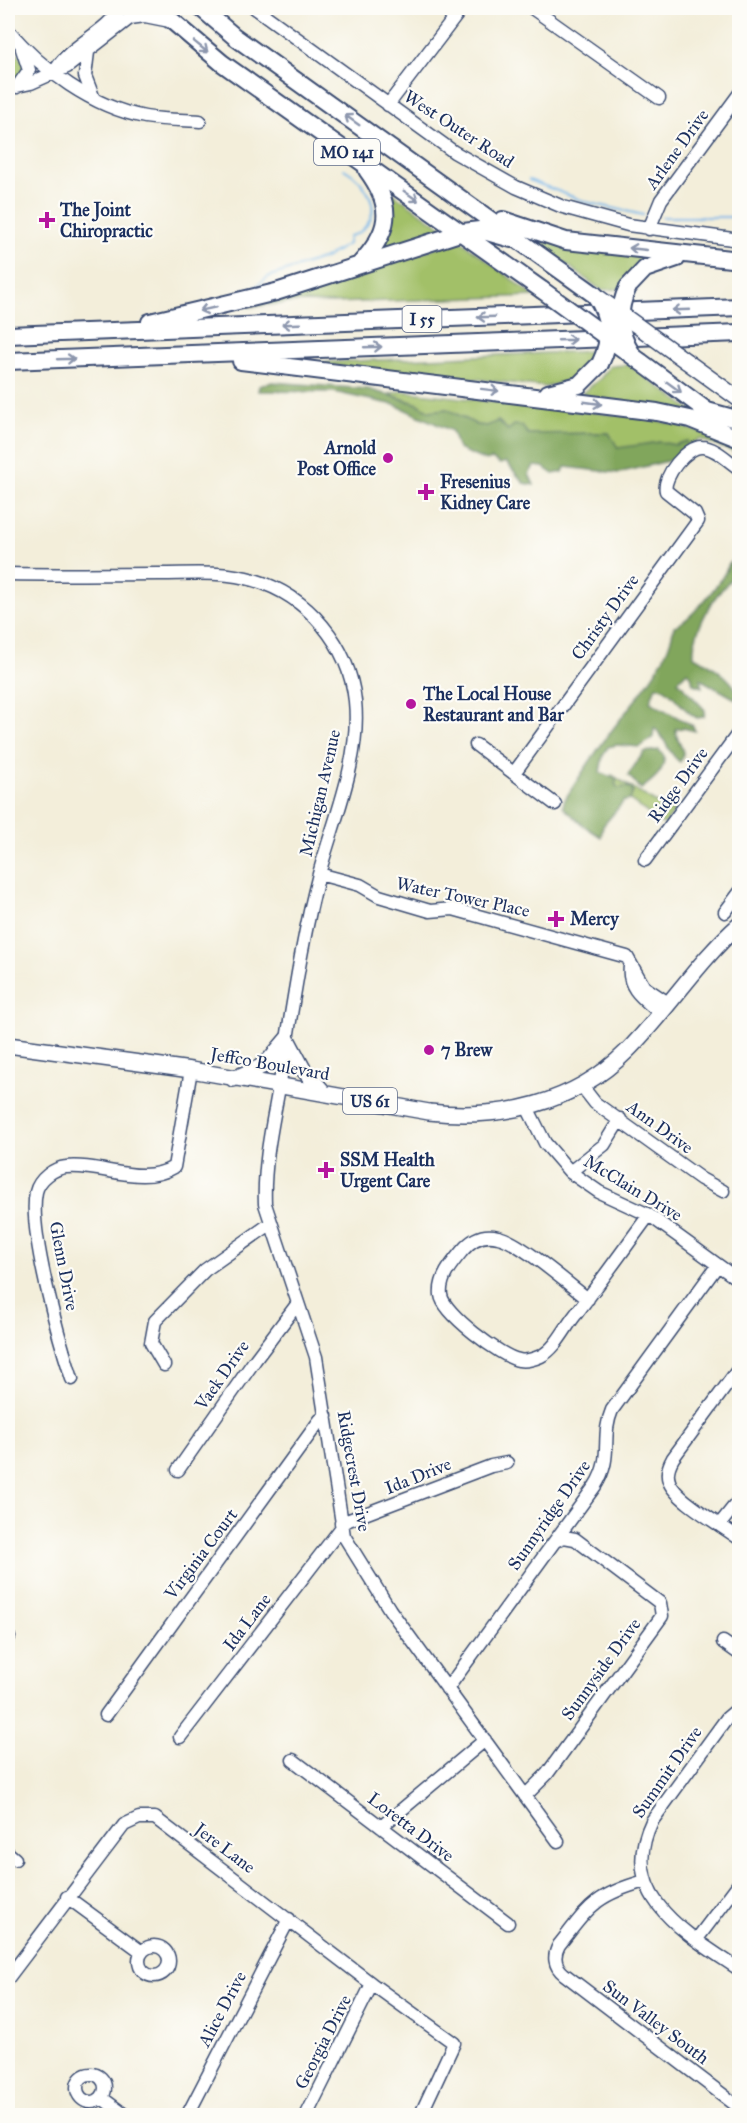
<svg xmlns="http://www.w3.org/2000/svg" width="747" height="2123" viewBox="0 0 747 2123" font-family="'IM FELL Great Primer',serif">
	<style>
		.green { fill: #a2c067; stroke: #5e7862; stroke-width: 1.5 }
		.forest { fill: #81a65c; stroke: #4e6a5d; stroke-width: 1.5 }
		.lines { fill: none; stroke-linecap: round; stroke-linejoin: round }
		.stream { stroke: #75b6e9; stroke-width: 2 }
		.minor-casing { stroke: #3b4c71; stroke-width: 15 }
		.major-casing { stroke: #3b4c71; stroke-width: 18 }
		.highway-casing { stroke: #3b4c71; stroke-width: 20 }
		.minor { stroke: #fff; stroke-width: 12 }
		.major { stroke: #fff; stroke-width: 15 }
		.highway { stroke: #fff; stroke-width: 16 }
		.major-bridge-casing { stroke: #3b4c71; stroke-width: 18; stroke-linecap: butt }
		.highway-bridge-casing { stroke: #3b4c71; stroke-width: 20; stroke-linecap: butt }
		.major-bridge { stroke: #fff; stroke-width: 15 }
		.highway-bridge { stroke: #fff; stroke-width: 16 }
		.oneway { stroke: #8d97ae }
		.poi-dot { fill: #b5179e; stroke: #fdfcf7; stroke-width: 2 }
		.labels { text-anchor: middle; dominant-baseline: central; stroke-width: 4.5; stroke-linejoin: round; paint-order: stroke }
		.shield { fill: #fdfcf7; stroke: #5f6c8c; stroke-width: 1.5 }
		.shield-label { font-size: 16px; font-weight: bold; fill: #1b2f5e }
		.street-label { font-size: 18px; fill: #1b2f5e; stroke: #fdfcf7 }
		.poi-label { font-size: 18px; font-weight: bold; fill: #1b2f5e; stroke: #fdfcf7; text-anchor: start }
	</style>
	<rect width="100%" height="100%" fill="#fdfcf7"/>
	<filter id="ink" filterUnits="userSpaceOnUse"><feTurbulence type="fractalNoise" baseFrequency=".0167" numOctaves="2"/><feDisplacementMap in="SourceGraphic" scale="12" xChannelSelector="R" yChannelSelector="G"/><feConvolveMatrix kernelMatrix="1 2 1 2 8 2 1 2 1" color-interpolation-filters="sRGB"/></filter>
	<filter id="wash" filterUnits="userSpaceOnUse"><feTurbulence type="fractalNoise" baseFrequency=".008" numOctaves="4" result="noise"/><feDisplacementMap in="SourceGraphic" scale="24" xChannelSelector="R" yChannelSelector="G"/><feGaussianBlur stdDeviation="1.35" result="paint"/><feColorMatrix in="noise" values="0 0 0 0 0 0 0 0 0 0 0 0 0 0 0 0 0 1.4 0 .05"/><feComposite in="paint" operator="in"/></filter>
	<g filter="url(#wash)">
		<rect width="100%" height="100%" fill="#f3eeda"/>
		<path class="green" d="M8,42L25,63L18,80L8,83Z
			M388,190L446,230L380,252Z
			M531,238L651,259L618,289L601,290Z
			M460,240L534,296L332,303L299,302L248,307Z
			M596,351L589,367L580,377L546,387L448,376L426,377L308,363Z
			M629,365L702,418L581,394L601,378L610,366Z
			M401,391L496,402L530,409L538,407C605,415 681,414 739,451L736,453L700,439L688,445L687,441L675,445L660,442L617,449L609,433L528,434L508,430L498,421L487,426L477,425L447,409L429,411L418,404L389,394Z
			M612,775L664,808L675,811L665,824L661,823L630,800L633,791L628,787L618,788L609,777Z"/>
		<path class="forest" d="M272,382L368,389L418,404L429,411L447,409L477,425L487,426L498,421L508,430L514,425L522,426L528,434L609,433L618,448L660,442L675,445L687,441L688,445L672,460L618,473L565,467L563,472L553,474L543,467L534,466L529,474L534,485L524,483L506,462L500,464L492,459L486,461L458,449L452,431L395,405L361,398L334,392L258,391L259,386Z
			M739,558C740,574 724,585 715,598C705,612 692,640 694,656C711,664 740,683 739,701L700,679L702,687L693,684L691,675L687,672L678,681L705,710L704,717L697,718C680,709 671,687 656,686L650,702L693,726L695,731L683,728L676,729C675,743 689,750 680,762C667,754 666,736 654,728L653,737L640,747L617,745L608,747L603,756L600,772L617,780L615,784L618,788L628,787L633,791L630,800L624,801L603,826L601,837L584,826L563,807L564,801C581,774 599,746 619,721C641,692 668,663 674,626C689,623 726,577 729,563Z
			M659,750L664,756C665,772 653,780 641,789L628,775L644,752Z"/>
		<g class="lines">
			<path class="stream" d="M529,180L586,202L643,215
				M662,217H740
				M252,290L268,277L325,258L348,244L349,236C356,235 361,232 365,227C384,206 363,180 344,169"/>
		</g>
	</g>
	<g filter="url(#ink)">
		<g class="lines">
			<defs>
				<path id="minor" d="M255,8L454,152L516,187L563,207L628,225L740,240
					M532,8L659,98
					M8,30C42,70 92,107 145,117C163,120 182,120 200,121
					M88,52L85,76L94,99
					M54,73C66,47 105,34 121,8
					M17,87L29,70L22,49
					M8,88L31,83L67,67L130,18L145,16L170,21
					M388,105L462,8
					M649,229L661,200L740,93
					M8,574C59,575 110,574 161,574C192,574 224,571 254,580C308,596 349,645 355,701C361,759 334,819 319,874C302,938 293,1004 282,1070C275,1114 263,1159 265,1204L316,1357L344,1536L390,1610L558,1841
					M476,745L555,804
					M514,773L698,521L695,514L666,491C662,477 687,446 702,447C715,447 729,462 740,469
					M645,860L740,731
					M319,874L360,885L379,896L430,911L453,909L627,957L644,987L668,1003
					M725,912L740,892
					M630,966C627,989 644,999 660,1013
					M581,1085L595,1103L701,1179L723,1191
					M527,1107L545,1143L570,1172L599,1192L649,1215L740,1281
					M570,1172L604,1145L620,1119
					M588,1299C568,1284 519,1241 498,1237C483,1233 471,1240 462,1251C452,1263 439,1278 441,1295C443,1313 501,1357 519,1360C526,1362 534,1359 541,1356C555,1349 564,1330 573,1318C599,1284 624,1249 649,1215
					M164,1365L151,1343L155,1321L205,1270L270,1224
					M740,1367L673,1458C669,1465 666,1473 669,1481C674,1499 723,1526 740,1539
					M72,1379C59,1339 28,1230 36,1192C39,1179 54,1168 66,1167C101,1163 141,1187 174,1167L191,1070
					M178,1470L255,1360L298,1303
					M341,1523L491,1466L507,1463
					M720,1524L740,1499
					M8,1636L9,1637
					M723,1642L740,1654
					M447,1689L595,1486C614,1456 600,1438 612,1410L717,1266
					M740,1707L727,1718L652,1821C616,1896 687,1934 740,1970
					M106,1715L320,1420L326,1416
					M180,1737L342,1527
					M293,1760L508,1923
					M525,1796L547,1774L662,1616L660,1603L575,1539L564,1537L555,1541
					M381,1827L485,1740
					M8,1853L15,1859
					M645,1881C595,1895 590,1906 559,1945C553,1956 554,1966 564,1974L740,2108
					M67,1897L142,1952
					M697,1939L740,1882
					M139 1961a15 15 0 1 1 30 0a15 15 0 1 1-30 0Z
					M8,1978L124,1825L139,1818H155L372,1984L454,2043L420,2116
					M77 2088a14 14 0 1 1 28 0a14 14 0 1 1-28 0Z
					M102,2098L126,2116
					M187,2116L289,1919
					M306,2116L372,1984"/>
				<path id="major" d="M686,361L740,400
					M8,1045L191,1070L429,1112C501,1120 574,1104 627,1051C667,1011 697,962 740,924
					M233,1079L265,1065L287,1039L303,1069L324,1093"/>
				<path id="highway" d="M157,8L222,63L542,290
					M201,8L235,37L595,295
					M503,220L566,241L740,260
					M359,265C390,232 395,208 367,170
					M628,287L645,269L677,258
					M150,322L276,292L463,232L480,230L512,239
					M8,335L740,307
					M8,361L740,333
					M241,361L657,412L690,419L740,439
					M641,362L707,411L740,420
					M548,393L579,385L600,364"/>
			</defs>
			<use href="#minor" class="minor-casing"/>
			<use href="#major" class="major-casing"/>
			<use href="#highway" class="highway-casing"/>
			<use href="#minor" class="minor"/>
			<use href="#major" class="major"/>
			<use href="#highway" class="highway"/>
			<defs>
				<path id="major-bridge" d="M595,295L686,361"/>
				<path id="highway-bridge" d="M628,287C617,310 618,333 632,354
					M542,290L641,362
					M595,295C611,317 612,340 600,364"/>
			</defs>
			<use href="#major-bridge" class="major-bridge-casing"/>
			<use href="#highway-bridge" class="highway-bridge-casing"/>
			<use href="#major-bridge" class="major-bridge"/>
			<use href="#highway-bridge" class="highway-bridge"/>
		</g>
		<defs><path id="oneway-shaft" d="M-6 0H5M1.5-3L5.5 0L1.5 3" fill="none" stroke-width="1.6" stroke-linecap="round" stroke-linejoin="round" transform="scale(1.5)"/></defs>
		<g class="oneway">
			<use href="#oneway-shaft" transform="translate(201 47) rotate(39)"/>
			<use href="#oneway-shaft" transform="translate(352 120) rotate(-145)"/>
			<use href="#oneway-shaft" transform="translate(411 196) rotate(35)"/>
			<use href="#oneway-shaft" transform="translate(638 249) rotate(-174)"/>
			<use href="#oneway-shaft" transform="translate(208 309) rotate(167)"/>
			<use href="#oneway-shaft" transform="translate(681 310) rotate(178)"/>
			<use href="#oneway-shaft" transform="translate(486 317) rotate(178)"/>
			<use href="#oneway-shaft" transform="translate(291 324) rotate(178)"/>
			<use href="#oneway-shaft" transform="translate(567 340) rotate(-2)"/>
			<use href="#oneway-shaft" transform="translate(373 347) rotate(-2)"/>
			<use href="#oneway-shaft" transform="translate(66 359) rotate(-2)"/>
			<use href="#oneway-shaft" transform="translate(674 387) rotate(36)"/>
			<use href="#oneway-shaft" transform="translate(490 390) rotate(7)"/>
			<use href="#oneway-shaft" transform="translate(593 403) rotate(8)"/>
		</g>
	</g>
	<g class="poi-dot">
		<path d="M44 211h6v6h6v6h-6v6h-6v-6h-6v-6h6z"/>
		<circle cx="388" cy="458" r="6"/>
		<path d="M423 483h6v6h6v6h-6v6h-6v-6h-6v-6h6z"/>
		<circle cx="411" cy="704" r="6"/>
		<path d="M553 910h6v6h6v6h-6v6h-6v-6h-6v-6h6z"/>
		<circle cx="429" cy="1050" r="6"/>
		<path d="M323 1161h6v6h6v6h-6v6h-6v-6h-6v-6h6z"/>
	</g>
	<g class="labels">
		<g class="shield">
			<rect x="314" y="139" width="66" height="26" rx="4.5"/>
			<rect x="402.5" y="306" width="39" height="26" rx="4.5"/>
			<rect x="343" y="1088" width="54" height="26" rx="4.5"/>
		</g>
		<g class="shield-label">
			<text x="347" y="152">MO 141</text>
			<text x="422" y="319">I 55</text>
			<text x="370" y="1101">US 61</text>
		</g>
		<g class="street-label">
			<text transform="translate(459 129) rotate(33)">West Outer Road</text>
			<text transform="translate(677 149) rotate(-54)">Arlene Drive</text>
			<text transform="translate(605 617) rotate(-54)">Christy Drive</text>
			<text transform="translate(678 785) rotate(-54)">Ridge Drive</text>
			<text transform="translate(320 793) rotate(-77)">Michigan Avenue</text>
			<text transform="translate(463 897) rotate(12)">Water Tower Place</text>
			<text transform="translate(270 1064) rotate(10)">Jeffco Boulevard</text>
			<text transform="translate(660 1127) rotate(36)">Ann Drive</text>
			<text transform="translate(633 1188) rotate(31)">McClain Drive</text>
			<text transform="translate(64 1266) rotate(79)">Glenn Drive</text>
			<text transform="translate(222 1375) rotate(-55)">Vaek Drive</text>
			<text transform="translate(354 1471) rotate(80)">Ridgecrest Drive</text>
			<text transform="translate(418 1476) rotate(-22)">Ida Drive</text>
			<text transform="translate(549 1515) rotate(-55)">Sunnyridge Drive</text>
			<text transform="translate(201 1554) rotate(-53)">Virginia Court</text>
			<text transform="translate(247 1622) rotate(-53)">Ida Lane</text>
			<text transform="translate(601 1669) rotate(-54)">Sunnyside Drive</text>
			<text transform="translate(667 1772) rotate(-55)">Summit Drive</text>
			<text transform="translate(411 1827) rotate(37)">Loretta Drive</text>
			<text transform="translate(225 1848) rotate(37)">Jere Lane</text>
			<text transform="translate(222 2009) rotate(-62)">Alice Drive</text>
			<text transform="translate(656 2022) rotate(37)">Sun Valley South</text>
			<text transform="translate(323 2042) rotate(-63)">Georgia Drive</text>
		</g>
		<g class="poi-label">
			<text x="60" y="210">The Joint<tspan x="60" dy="21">Chiropractic</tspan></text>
			<text x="376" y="448" text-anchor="end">Arnold<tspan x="376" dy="21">Post Office</tspan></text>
			<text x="440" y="482">Fresenius<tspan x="440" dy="21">Kidney Care</tspan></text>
			<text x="423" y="694">The Local House<tspan x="423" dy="21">Restaurant and Bar</tspan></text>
			<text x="570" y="919">Mercy</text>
			<text x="441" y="1050">7 Brew</text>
			<text x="340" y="1160">SSM Health<tspan x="340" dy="21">Urgent Care</tspan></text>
		</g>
	</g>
	<rect width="747" height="2123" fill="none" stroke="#fdfcf7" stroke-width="30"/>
</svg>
